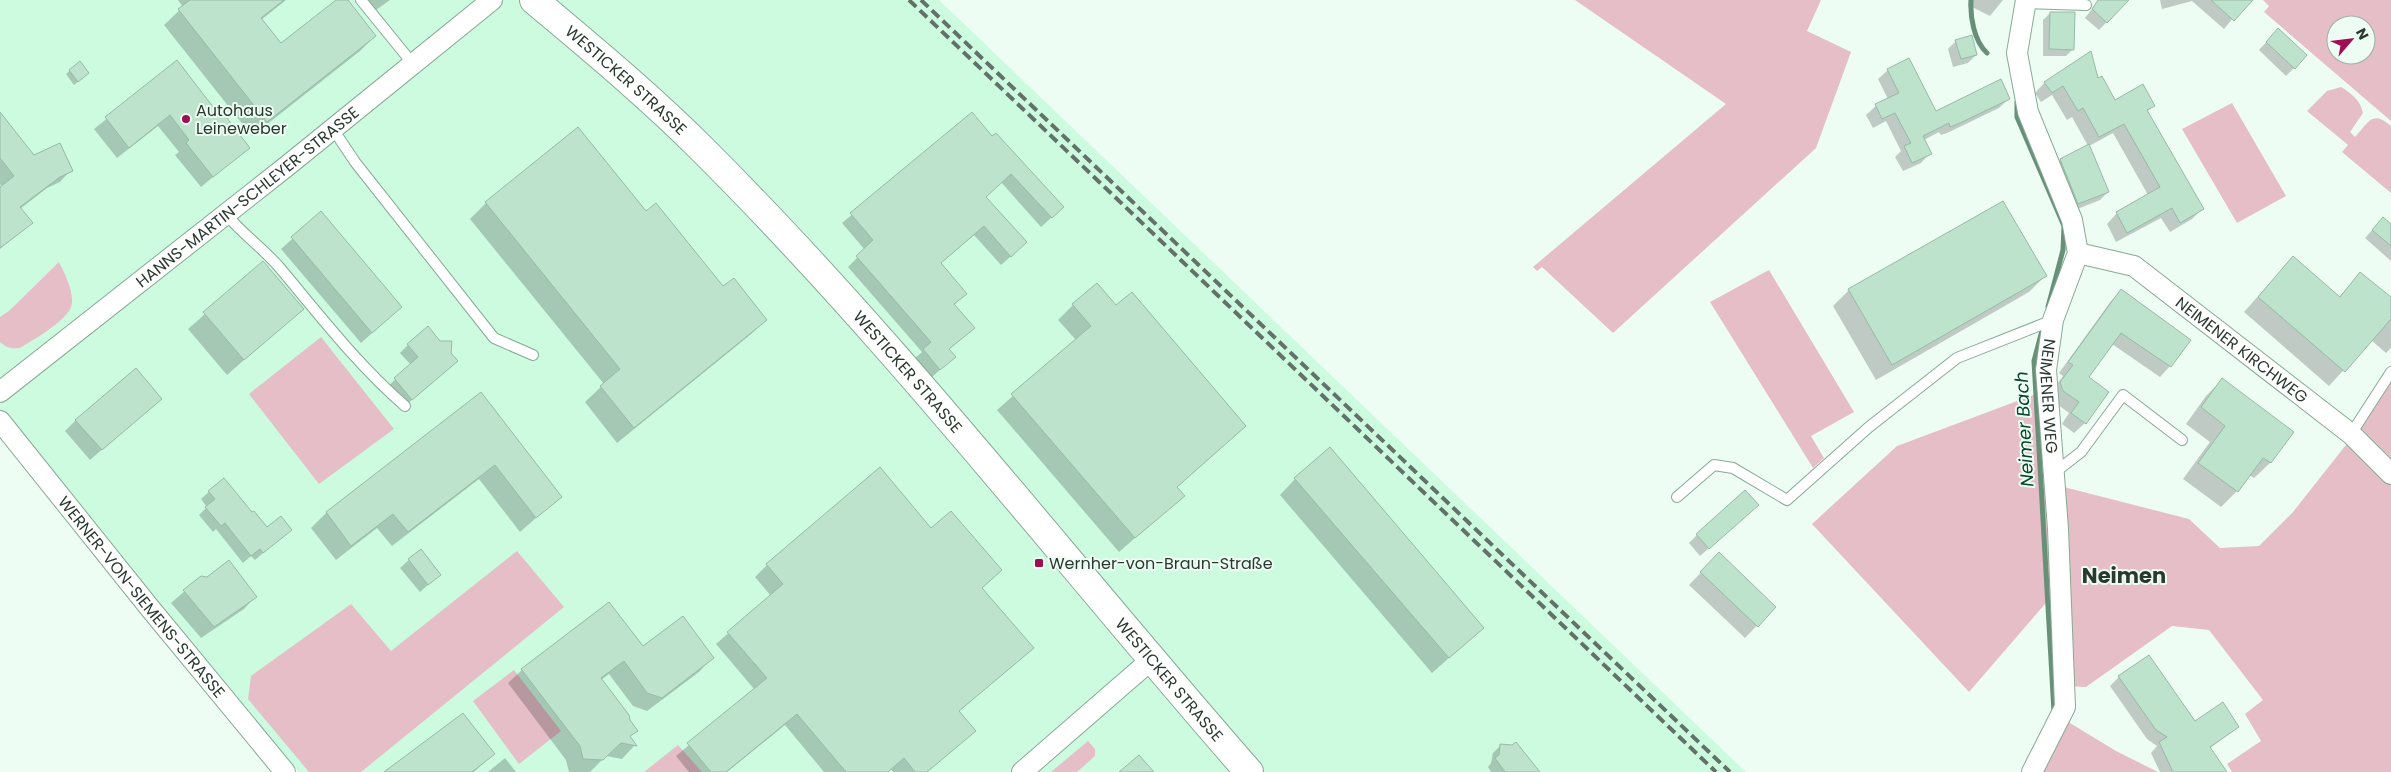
<svg xmlns="http://www.w3.org/2000/svg" width="2391" height="772" viewBox="0 0 2391 772" font-family="Poppins,sans-serif">
	<style>
		.built { fill: #cdfbe0 }
		.green { fill: #e5bec8; fill-rule: evenodd }
		.shadow { fill: #0003 }
		.lines { fill: none; stroke-linecap: round; stroke-linejoin: round }
		.stream { stroke: #688f78; stroke-width: 5 }
		.building { fill: #bee3cd; stroke: #96baa5 }
		.service-casing { stroke: #86aa95; stroke-width: 12 }
		.minor-casing { stroke: #86aa95; stroke-width: 22 }
		.secondary-casing { stroke: #86aa95; stroke-width: 30 }
		.service { stroke: #fff; stroke-width: 10 }
		.minor { stroke: #fff; stroke-width: 20 }
		.secondary { stroke: #fff; stroke-width: 28 }
		.rail { stroke: #637269; stroke-width: 4; stroke-dasharray: 10 5; stroke-linecap: butt }
		.poi-dot { fill: #a00d53; stroke: #eefdf4; stroke-width: 2 }
		.labels { text-anchor: middle; dominant-baseline: central; stroke-width: 4; stroke-linejoin: round; paint-order: stroke }
		.street-label { font-size: 16px; fill: #2a3930; stroke: #eefdf4 }
		.poi-label { font-size: 16px; fill: #2a3930; stroke: #eefdf4; text-anchor: start }
		.water-label { font-size: 18px; font-style: italic; fill: #034328; stroke: #eefdf4 }
		.district-label { font-size: 21px; font-weight: bold; fill: #2a3930; stroke: #eefdf4 }
	</style>
	<rect width="100%" height="100%" fill="#eefdf4"/>
	<path class="built" d="M0,0H939L1746,772H298L0,412Z"/>
	<path class="green" d="M1575,0H1821L1807,31L1851,52L1816,148L1613,333L1542,267L1537,271L1533,267L1726,104Z
		M2263,0H2391V121L2264,12L2269,6ZM2336,25H2366V55H2336Z
		M2341,87C2351,93 2361,101 2363,113L2350,132L2355,137C2368,123 2372,109 2391,126V193L2342,152L2348,145L2307,111L2327,91Z
		M2232,103L2286,196L2237,223L2182,129Z
		M59,262C65,274 73,290 72,303C71,319 33,340 20,348C11,349 7,348 0,342V317L9,311Z
		M1769,270L1854,412L1811,436L1824,458L1813,468L1710,302Z
		M321,337L394,429L319,484L249,394Z
		M2391,376V471L2353,434Z
		M2039,393L2051,597L1969,692L1812,524L1897,446Z
		M2349,441L2391,481V772H2232L2227,764L2261,741L2245,714L2263,700L2209,630L2172,626L2086,687L2066,686L2056,485L2189,519L2220,548L2259,546L2293,512Z
		M517,551L564,607L361,772H309L248,699L251,676L351,604L391,651Z
		M514,670L561,731L519,764L473,701Z
		M2065,720L2116,751L2158,772H2041Z
		M1088,741L1095,749V756L1077,772H1051Z
		M678,745L702,772H644Z"/>
	<path class="shadow" d="M178,0H286L261,20L281,45L338,0H347L375,36L360,51L252,136L164,25L183,7Z
		M368,0H390L376,10Z
		M1971,0H2003L1990,16L1968,5Z
		M2099,0H2118L2123,5L2099,30L2085,18Z
		M2160,0H2248L2224,29L2192,1L2162,9Z
		M2050,13L2073,49L2066,56H2043V20Z
		M2270,38L2294,68L2286,76L2259,50Z
		M1956,41L1976,55L1968,63L1953,67L1948,49Z
		M177,62L219,118L248,148L201,187L175,155L179,152L158,126L117,158L94,129Z
		M79,63L84,77L74,85L66,74Z
		M1888,70L1935,112L2009,98L1999,108L1947,133L1941,135L1939,132L1924,140L1930,153L1921,163L1903,171L1895,157L1901,151L1886,121L1873,128L1866,115L1876,106L1888,99L1878,79Z
		M2097,80L2114,101L2153,106L2147,112L2202,209L2192,219L2170,232L2161,218L2116,242L2107,224L2117,213L2148,195L2113,133L2089,146L2108,192L2100,200L2070,212L2053,168L2061,160L2088,146L2072,117L2067,120L2052,95L2041,102L2035,93L2045,82Z
		M0,114L33,157L71,170L60,182L47,188L20,209L31,223L0,249V189L2,187L0,184Z
		M972,114L1052,217L1041,227L1001,182L985,197L1016,252L1001,265L974,235L940,264L965,294L954,305L973,328L948,350L954,357L930,379L914,359L922,352L848,267L865,250L842,223Z
		M486,203L646,213L723,288L766,320L750,335L617,443L585,402L604,384L470,219Z
		M321,213L401,307L361,343L281,249Z
		M2383,218L2391,225V261L2365,238Z
		M2293,257L2339,297L2360,274L2391,299V348L2386,353L2371,340L2329,386L2244,312Z
		M263,263L302,309L227,375L188,329Z
		M2045,276L2029,292L1876,380L1833,306L1849,290Z
		M2121,291L2170,366L2160,377L2112,344L2087,377L2085,423L2074,433L2062,424L2069,413L2053,401L2050,394L2063,376L2059,373L2111,301Z
		M1073,305L1116,306L1245,426L1176,488L1183,496L1119,552L997,410L1076,340L1058,320Z
		M408,345L449,353L456,361L404,407L387,387L411,365L400,353Z
		M2222,380L2292,432L2270,463L2254,478L2249,475L2237,491L2221,507L2183,479L2210,442L2186,424L2206,396Z
		M480,394L560,497L520,532L479,479L392,546L377,528L336,560L311,528L326,513Z
		M160,399L90,460L65,431L76,420Z
		M1295,479L1483,628L1432,673L1280,495Z
		M209,492L252,514L267,529L290,530L255,560L251,556L243,563L216,529L213,532L199,515L207,507L201,499Z
		M1749,513L1700,556L1689,543L1697,535Z
		M931,529L1001,570L981,589L1032,648L958,712L974,731L927,772H893L891,769L888,772H824L785,725L727,772H689L676,756L755,690L716,644L771,596L755,577L767,565Z
		M420,550L439,575L420,592L400,568Z
		M1719,554L1775,607L1745,638L1689,585Z
		M201,577L255,597L244,609L201,638L171,603Z
		M643,648L712,658L699,672L647,711L633,706L609,674L601,680L636,731L629,737L635,745L622,759L606,756L590,772H569L566,760L508,683L522,670Z
		M2119,677L2194,723L2238,727L2209,749L2222,772H2160L2151,753L2157,746L2147,739L2110,686Z
		M1501,745L1537,772H1491L1488,767L1491,763L1493,753Z
		M493,754L474,772H386Z
		M505,758L516,772H488L494,767Z"/>
	<g class="lines">
		<path class="stream" d="M1971,0C1970,17 1974,41 1987,53
			M2017,102V117L2064,226L2063,250L2048,307
			M2043,327L2034,361L2054,712"/>
	</g>
	<path class="building" d="M190,0H284L261,18L281,43L336,0H348L376,36L267,122L178,9Z
		M2098,0H2129L2107,23L2092,9Z
		M2211,0H2253L2234,21Z
		M2050,12H2075L2074,50L2049,49Z
		M2278,28L2307,55L2295,69L2266,42Z
		M1972,35L1977,55L1961,59L1955,40Z
		M2091,51L2098,78L2102,76L2115,100L2143,84L2155,106L2147,110L2204,209L2180,223L2172,208L2127,233L2116,212L2160,187L2124,124L2099,137L2083,108L2078,111L2063,86L2052,93L2044,82Z
		M1909,58L1936,111L2001,79L2010,99L1958,124L1950,127L1949,123L1923,136L1932,154L1912,163L1904,146L1911,143L1895,113L1882,119L1875,104L1899,93L1887,69Z
		M177,60L220,116L223,113L250,148L213,177L186,143L189,140L170,115L129,148L105,117Z
		M80,61L89,73L78,82L69,70Z
		M0,112L34,155L60,143L73,171L60,177L20,207L33,223L0,248V187L14,176L0,158Z
		M972,112L992,136L996,133L1064,207L1052,218L1011,174L986,197L1027,242L1011,257L984,226L941,263L967,294L954,304L975,328L949,349L956,357L940,370L923,349L931,342L856,256L873,240L850,213Z
		M578,127L646,211L656,203L723,286L734,278L767,320L634,428L600,386L620,369L485,202Z
		M2089,144L2109,192L2078,204L2060,159Z
		M2003,201L2047,276L1892,365L1848,289Z
		M321,211L402,307L372,333L291,237Z
		M2383,217L2391,224V246L2372,230Z
		M2293,256L2340,297L2360,272L2391,297V319L2345,372L2258,297Z
		M263,261L304,309L244,360L203,312Z
		M1097,283L1116,305L1132,292L1246,426L1177,487L1185,496L1135,538L1011,394L1091,326L1072,304Z
		M2121,289L2191,340L2171,367L2121,333L2089,377L2109,392L2086,424L2071,413L2079,402L2063,391L2060,382L2073,365L2068,362Z
		M428,326L440,341H452L451,353L458,361L412,400L394,378L418,357L407,344Z
		M136,368L162,399L102,450L75,420Z
		M2222,378L2294,432L2271,463L2263,458L2238,492L2198,463L2225,426L2201,407Z
		M481,392L562,497L536,518L495,465L408,532L393,514L351,546L326,512Z
		M1330,447L1484,628L1449,658L1294,478Z
		M880,467L931,528L951,511L1002,570L982,588L1034,648L959,711L976,731L927,772H915L904,758L888,772H846L797,714L726,772H711L687,743L767,678L727,632L783,584L766,564Z
		M224,478L252,512L254,511L267,527L281,516L292,530L263,553L260,549L251,556L225,523L221,526L205,507L215,499L208,491Z
		M1745,490L1759,505L1709,549L1696,534Z
		M421,549L441,575L428,585L408,559Z
		M1719,552L1776,607L1758,627L1700,572Z
		M229,560L257,597L214,627L183,590L201,576L207,577Z
		M609,602L643,646L683,616L714,658L662,698L647,693L624,661L601,678L629,715L630,720L638,731L630,736L637,746L621,743L603,760L583,759L580,746L521,669Z
		M2149,655L2195,721L2223,702L2239,727L2210,747L2227,772H2173L2159,742L2167,737L2156,730L2118,676Z
		M463,713L495,754L472,772H384Z
		M1516,742L1540,772H1505L1495,758L1499,755L1500,744L1512,745Z
		M1139,755L1154,772H1119Z"/>
	<g class="lines">
		<defs>
			<path id="service" d="M361,0L413,64
				M2025,3L2086,5
				M333,129L355,162L494,338L533,355
				M226,214C242,234 263,248 280,268C321,317 357,364 405,406
				M2351,434L2391,372
				M2054,473L2081,452L2123,395L2182,440
				M1677,497L1714,465L1733,468L1787,500L1869,427L1957,358L2053,320"/>
			<g id="minor">
				<path id="s1" d="M2026,0L2017,53L2028,112L2072,220L2078,253L2053,320L2046,370L2058,529L2065,707L2032,772"/>
				<path id="s2" d="M2078,253L2134,266L2351,434L2391,474"/>
				<path id="s3" d="M0,392L287,166L492,0"/>
				<path id="s4" d="M0,421L149,607L285,772"/>
				<path d="M1022,772L1151,660"/>
			</g>
			<g id="secondary">
				<path id="s5" d="M534,0C591,48 648,95 701,148C897,343 1066,563 1249,772"/>
			</g>
		</defs>
		<use href="#service" class="service-casing"/>
		<use href="#minor" class="minor-casing"/>
		<use href="#secondary" class="secondary-casing"/>
		<use href="#service" class="service"/>
		<use href="#minor" class="minor"/>
		<use href="#secondary" class="secondary"/>
		<path class="rail" d="M909,0L1716,772
			M921,0L1730,772"/>
	</g>
	<g class="poi-dot">
		<circle cx="186" cy="119" r="5"/>
		<rect x="1034" y="558" width="10" height="10" rx="2.5"/>
	</g>
	<g class="labels">
		<g class="street-label">
			<text stroke="none"><textPath href="#s5" startOffset="122">WESTICKER STRASSE</textPath></text>
			<text stroke="none"><textPath href="#s3" startOffset="315">HANNS-MARTIN-SCHLEYER-STRASSE</textPath></text>
			<text stroke="none"><textPath href="#s2" startOffset="194">NEIMENER KIRCHWEG</textPath></text>
			<text stroke="none"><textPath href="#s5" startOffset="528">WESTICKER STRASSE</textPath></text>
			<text stroke="none"><textPath href="#s1" startOffset="412">NEIMENER WEG</textPath></text>
			<text stroke="none"><textPath href="#s4" startOffset="226">WERNER-VON-SIEMENS-STRASSE</textPath></text>
			<text stroke="none"><textPath href="#s5" startOffset="932">WESTICKER STRASSE</textPath></text>
		</g>
		<g class="poi-label">
			<text x="196" y="110">Autohaus<tspan x="196" dy="18">Leineweber</tspan></text>
			<text x="1049" y="563">Wernher-von-Braun-Straße</text>
		</g>
		<g class="water-label">
			<text transform="translate(2024 429) rotate(-93)">Neimer Bach</text>
		</g>
		<g class="district-label">
			<text x="2124" y="575">Neimen</text>
		</g>
	</g>
	<g transform="translate(2351 40) rotate(62)"><circle r="24" fill="#eefdf4" stroke="#a0afa6"/>
	<path d="M0-4L9 19L0 12L-9 19Z" fill="#a00d53"/>
	<text y="-8" font-size="14" font-weight="bold" text-anchor="middle" fill="#2a3930">N</text>
	</g>
</svg>
